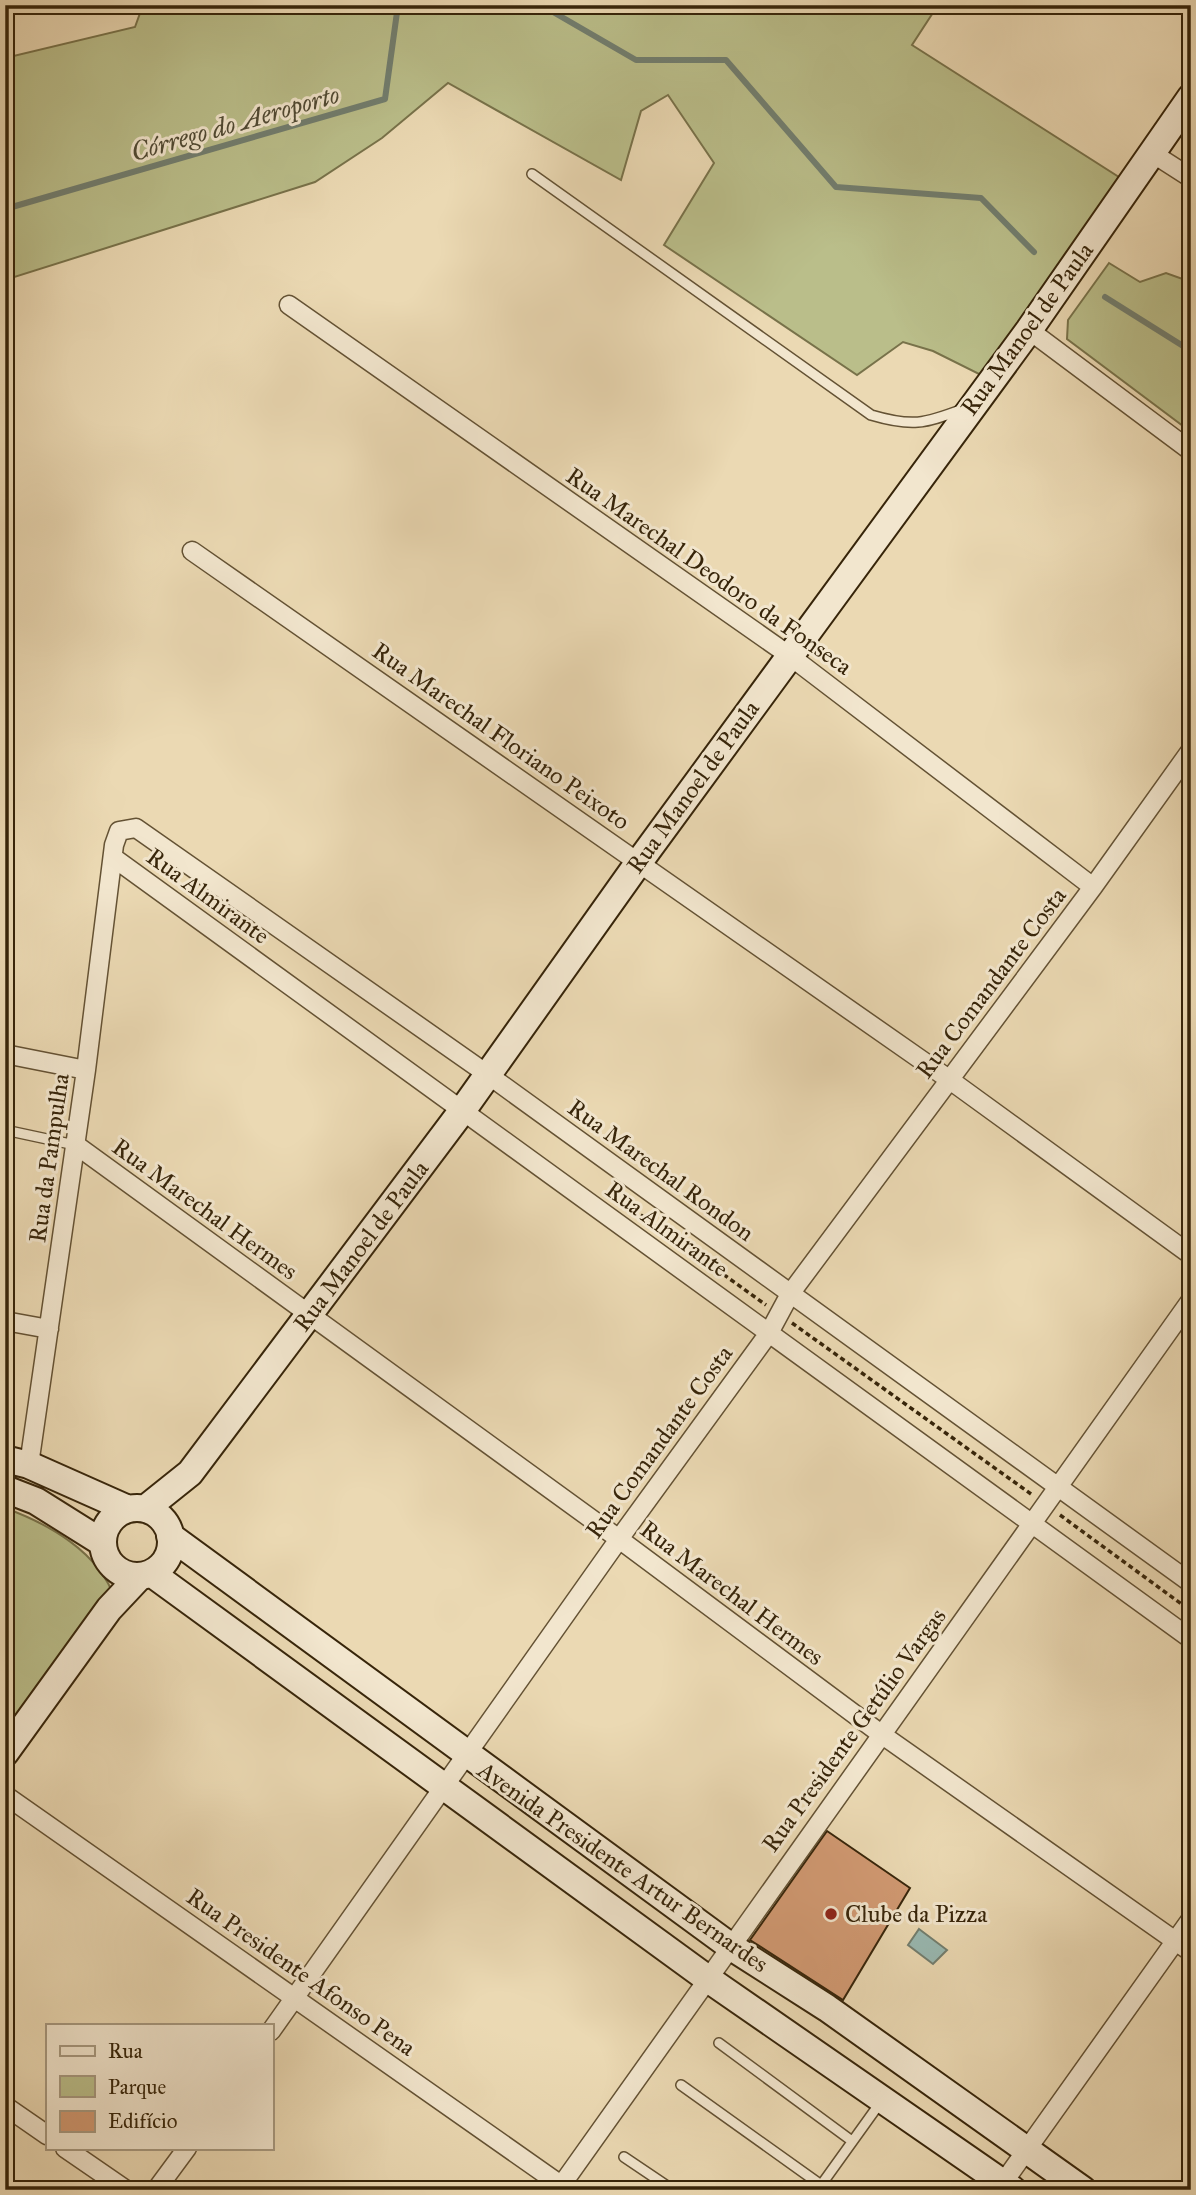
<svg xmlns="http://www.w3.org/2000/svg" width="1196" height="2195" viewBox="0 0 1196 2195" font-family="'IM FELL Great Primer',serif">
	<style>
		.green { fill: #babe8a; stroke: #78724a; stroke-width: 2 }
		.water { fill: #99b9b2; stroke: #727e6f; stroke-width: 2 }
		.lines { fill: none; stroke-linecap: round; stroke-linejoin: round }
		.stream { stroke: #727e6f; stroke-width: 6 }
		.building { fill: #d19972; stroke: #37250a; stroke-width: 2 }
		.lane-casing { stroke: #645234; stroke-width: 12 }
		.street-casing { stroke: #645234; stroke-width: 21 }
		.secondary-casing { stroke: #37250a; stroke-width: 30 }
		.path { stroke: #37250a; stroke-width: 3.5; stroke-dasharray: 5 3.5; stroke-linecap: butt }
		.lane { stroke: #f2e6ce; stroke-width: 9 }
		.street { stroke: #f2e6ce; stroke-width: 18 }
		.secondary { stroke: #f2e6ce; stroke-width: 26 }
		.poi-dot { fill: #8f2418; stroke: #f2e6ce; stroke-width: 2.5 }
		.labels { text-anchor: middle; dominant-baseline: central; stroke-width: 6; stroke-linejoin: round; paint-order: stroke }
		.street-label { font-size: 24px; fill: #37250a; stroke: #f2e6ce }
		.poi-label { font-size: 24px; fill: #37250a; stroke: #f2e6ce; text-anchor: start }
		.water-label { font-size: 26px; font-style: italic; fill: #504a34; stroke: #f2e6ce }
	</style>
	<rect width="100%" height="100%" fill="#ebd9b3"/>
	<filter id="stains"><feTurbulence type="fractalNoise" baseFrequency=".00286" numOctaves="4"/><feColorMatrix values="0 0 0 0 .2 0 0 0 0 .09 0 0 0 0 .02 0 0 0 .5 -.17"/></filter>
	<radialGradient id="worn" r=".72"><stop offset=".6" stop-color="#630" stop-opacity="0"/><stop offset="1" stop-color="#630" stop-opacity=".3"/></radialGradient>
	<path class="green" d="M143,5H938L912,45L1122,179L983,376L933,351L903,342L857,375L664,245L714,163L668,95L641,111L621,180L448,83L382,138L315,182L5,280V58L135,27Z
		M1109,263L1140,282L1166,273L1191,282V432L1067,339L1068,320Z
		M5,1508C49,1524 99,1552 115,1599L5,1746Z"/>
	<path class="water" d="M919,1929L947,1950L933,1964L908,1945Z"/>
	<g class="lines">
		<path class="stream" d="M541,5L636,60H726L836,187L981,198L1034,252
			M5,209L385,99L398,5
			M1105,297L1191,351"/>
	</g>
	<path class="building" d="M827,1831L910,1888L843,2000L750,1940Z"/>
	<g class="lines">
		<defs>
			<path id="lane" d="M532,174L871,415C912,427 924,424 963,409
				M5,1130L75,1145
				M719,2043L852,2141
				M681,2085L821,2185
				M624,2157L673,2190
				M819,2188L880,2103"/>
			<path id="street" d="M1152,153L1191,178
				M289,305L790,656L1093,887
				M1029,330L1191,451
				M192,551L950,1080L1191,1255
				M114,858L1191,1639
				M5,1054L86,1070
				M76,1145L619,1539L881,1734L1191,1952
				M5,1321L49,1329
				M29,1465L86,1070L114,845L119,831L136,828L487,1074L1191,1583
				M5,1795L568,2190
				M271,2031L619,1539L769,1333L790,1294L1093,887L1191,750
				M5,2106L47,2135
				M65,2148L126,2190
				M156,2190L187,2148
				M558,2190L1191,1300
				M998,2190L1191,1919"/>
			<path id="secondary" d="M5,1459L29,1465L128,1509
				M5,1489L36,1501L103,1543
				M103 1542a34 34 0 1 1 68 0a34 34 0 1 1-68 0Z
				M145,1509L190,1473L462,1111L639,862L1029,330L1191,97
				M170,1536L730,1946L827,2008L1083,2190
				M151,1573L708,1979L1013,2190
				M5,1753L109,1609L140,1576"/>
		</defs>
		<use href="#lane" class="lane-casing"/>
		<use href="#street" class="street-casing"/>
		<use href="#secondary" class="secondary-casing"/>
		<path class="path" d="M627,1205L766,1305
			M792,1323L1031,1494
			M1060,1515L1191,1611"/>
		<use href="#lane" class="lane"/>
		<use href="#street" class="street"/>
		<use href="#secondary" class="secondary"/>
	</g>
	<circle class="poi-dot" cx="831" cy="1914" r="7"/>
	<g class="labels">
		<g class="street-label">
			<text transform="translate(1027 329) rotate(-54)">Rua Manoel de Paula</text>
			<text transform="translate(709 571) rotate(35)">Rua Marechal Deodoro da Fonseca</text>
			<text transform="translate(501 736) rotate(35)">Rua Marechal Floriano Peixoto</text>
			<text transform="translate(693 787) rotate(-54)">Rua Manoel de Paula</text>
			<text transform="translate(208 896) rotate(36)">Rua Almirante</text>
			<text transform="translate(991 983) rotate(-53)">Rua Comandante Costa</text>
			<text transform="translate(49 1158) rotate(-82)">Rua da Pampulha</text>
			<text transform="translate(661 1170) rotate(36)">Rua Marechal Rondon</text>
			<text transform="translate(205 1209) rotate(36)">Rua Marechal Hermes</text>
			<text transform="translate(667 1229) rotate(36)">Rua Almirante</text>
			<text transform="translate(361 1246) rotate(-53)">Rua Manoel de Paula</text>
			<text transform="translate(659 1442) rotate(-54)">Rua Comandante Costa</text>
			<text transform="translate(732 1593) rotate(37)">Rua Marechal Hermes</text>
			<text transform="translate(854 1730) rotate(-54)">Rua Presidente Getúlio Vargas</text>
			<text transform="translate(623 1867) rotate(35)">Avenida Presidente Artur Bernardes</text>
			<text transform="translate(301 1972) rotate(35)">Rua Presidente Afonso Pena</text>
		</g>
		<g class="poi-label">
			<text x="845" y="1914">Clube da Pizza</text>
		</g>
		<g class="water-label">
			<text transform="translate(235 123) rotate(-16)">Córrego do Aeroporto</text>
		</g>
	</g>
	<rect width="1196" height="2195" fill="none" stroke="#ebd9b3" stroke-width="28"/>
	<rect x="7" y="7" width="1182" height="2181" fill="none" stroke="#37250a" stroke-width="3.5"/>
	<rect x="14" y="14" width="1168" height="2167" fill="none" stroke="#37250a" stroke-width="2"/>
	<rect x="46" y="2024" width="228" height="126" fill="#f2e6ce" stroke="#a79980" stroke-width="2"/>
	<rect x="60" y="2046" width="35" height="10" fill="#f2e6ce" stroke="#a79980" stroke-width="2"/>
	<text x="108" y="2058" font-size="21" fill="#37250a">Rua</text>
	<rect x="60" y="2076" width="35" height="21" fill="#babe8a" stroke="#a79980" stroke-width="2"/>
	<text x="108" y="2094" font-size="21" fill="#37250a">Parque</text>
	<rect x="60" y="2111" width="35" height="21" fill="#d19972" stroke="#a79980" stroke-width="2"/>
	<text x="108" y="2128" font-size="21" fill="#37250a">Edifício</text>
	<rect width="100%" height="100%" filter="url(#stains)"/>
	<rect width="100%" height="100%" fill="url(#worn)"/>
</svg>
